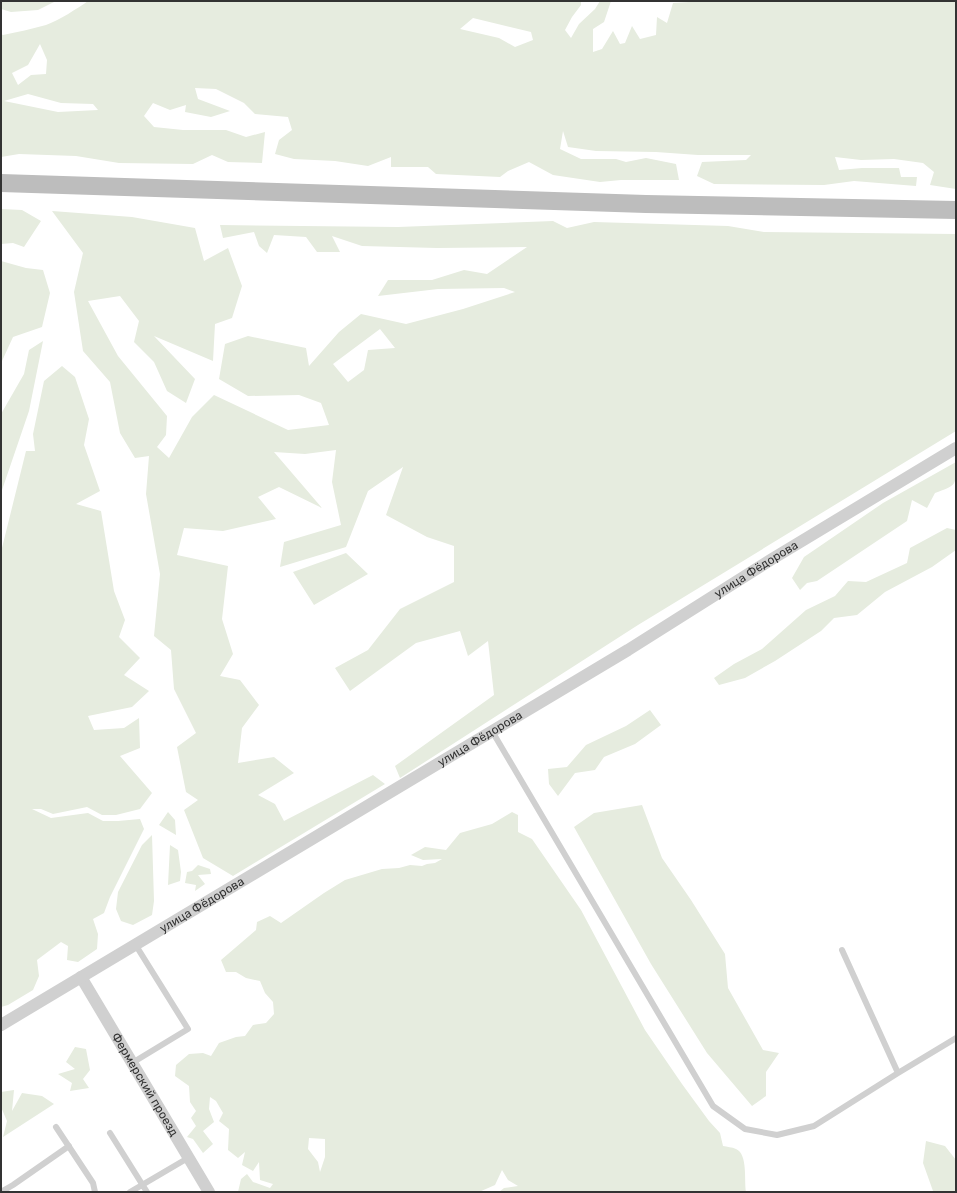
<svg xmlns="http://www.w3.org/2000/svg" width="957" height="1193" viewBox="0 0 957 1193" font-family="Rubik,sans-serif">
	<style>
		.green { fill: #e6ecdf; fill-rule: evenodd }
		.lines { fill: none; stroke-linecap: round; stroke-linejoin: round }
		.lane { stroke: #d0d0d0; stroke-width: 6 }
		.street { stroke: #d0d0d0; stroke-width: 12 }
		.secondary { stroke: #bdbdbd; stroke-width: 18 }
		.labels { text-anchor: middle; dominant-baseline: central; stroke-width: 4; stroke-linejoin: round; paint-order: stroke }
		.street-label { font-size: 12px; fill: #333; stroke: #fff }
	</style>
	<rect width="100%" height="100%" fill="#fff"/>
	<path class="green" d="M1,1H56L38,10L11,12L1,9Z
		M88,1H581V5L572,17L565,30L571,38L579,24L595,9L600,1H611L604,22L593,29V52L602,49L613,31L620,44L625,43L632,26L640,39L656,35L657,17L667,23L673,3L689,2L691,1H956V189L930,185L934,172L923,163L894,159L861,160L835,157L839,170L862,168H899L901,177H917L916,186L854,181L824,185L714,184L697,176L702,162L746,160L751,155H698L656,152L596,151L568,147L563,131L560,149L581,159H616L626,162L646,158L676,164L679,180H621L600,182L553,175L529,162L508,171L500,177L436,174L428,167H391V157L368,166L335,161L294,159L275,154L279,140L292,130L288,117L255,114L244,103L216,89L195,88L198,99L230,111L211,117L185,112L186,105L170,110L153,103L144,116L154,127L183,130H226L246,137L265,132L262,163L228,162L212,155L193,164L119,163L76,156L19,154L1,157V34L3,35C17,32 32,29 46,25C58,21 78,8 88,1ZM473,18L531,32L533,40L515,47L499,38L460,29ZM40,44L47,60L46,74L31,75L18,85L12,73L28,65ZM28,94L61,103L93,104L98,110L58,112L4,101Z
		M1,209L22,210L41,221L24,247L13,243L1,244Z
		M52,211L132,217L195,228L204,261L228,248L242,286L232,318L215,324L213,361L154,336L195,379L186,403L167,391L154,362L134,342L139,321L120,296L88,301L118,356L167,416L166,435L157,447L169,458L192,417L214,395L288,430L329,425L321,403L299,395L248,396L219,379L225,344L248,336L306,348L309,366L339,332L361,314L406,324L463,309L515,292L504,288L438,289L378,296L388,280H432L464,270L487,274L527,247L437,248L362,246L332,236L340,252H317L306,237L274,235L267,253L259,246L254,232L223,238L220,225L398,227L553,221L567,228L594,222L728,226L764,232L956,234V431L638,625L400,778L395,766L494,695L488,641L468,656L460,631L416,643L350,691L335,668L368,650L400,609L454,582V546L427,537L386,515L403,467L368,491L346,547L280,567L284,542L341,525L332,482L336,450L305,454L274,452L322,508L279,487L258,497L276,519L223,531L184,528L177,555L228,566L222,619L233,654L220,676L240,680L259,705L242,728L238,763L274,757L294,773L258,795L275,804L284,821L373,775L385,784L233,876L203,858L184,810L198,800L186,792L177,747L196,733L174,689L171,650L154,636L160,574L146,494L149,456L135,458L120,433L110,382L83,351L74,292L83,253ZM380,329L395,348L368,350L364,370L348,382L333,364Z
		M1,261L26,268L43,270L50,293L42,327L13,337L2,361L1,373Z
		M43,341L29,411L1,493V414L24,374L29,350Z
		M62,366L75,377L89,419L84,445L100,491L76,504L101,511L114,591L125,620L119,637L140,658L124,675L149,691L132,707L88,716L94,730L124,728L139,718L140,748L120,756L152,793L140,809L116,815H102L87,807L53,814L41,809H32L51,818L88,813L103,821H118L140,819L144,829L110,897L104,913L93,919L98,934L97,949L78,962L67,960L68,946L61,942L37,960L39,976L33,990L8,1005L1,1007V552L26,451H35L33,434L44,381Z
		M956,462C956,486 957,485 935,493L927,508L912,500L907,521L817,581L807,583L800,590L792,578L804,557L883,503Z
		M947,528L956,530V550L932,567L885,592L857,615L834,618L821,631L775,661L745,678L719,685L714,678L734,664L762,649L806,610L835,596L848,581L866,582L907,563L910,548Z
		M346,553L368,574L314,605L293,572Z
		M650,710L661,725L635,744L604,757L595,770L575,773L558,796L549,784L548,769L567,767L586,745L626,726Z
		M642,805L662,858L691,900L725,954L728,988L763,1050L779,1053L766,1072V1096L752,1106L707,1053L651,964L574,827L594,813Z
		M168,812L175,820L176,835L159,825Z
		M512,812L518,815V832L532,839L581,910L645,1030L682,1084L709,1121L720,1133L723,1146C727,1147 732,1147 736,1149C748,1154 744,1180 746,1192H499L504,1188L518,1186L508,1180L502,1170L495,1185L479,1192H238L241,1179L247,1174L253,1182L270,1188L273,1184L260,1180L259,1162L253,1171L242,1165L245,1152L238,1158L228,1150L229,1129L219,1121L223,1113L216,1101L210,1097L209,1109L214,1122L203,1131L213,1144L203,1153L193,1139L187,1137L196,1126L191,1118L196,1111L190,1102L189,1086L175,1076L176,1065L189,1054L203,1053L211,1056L219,1043L236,1037L245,1036L253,1025L266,1023L274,1014L273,1002L265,993L260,981L246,978L236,972H226L221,960L256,930L257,922L270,916L281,923L324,893L345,880L382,869L399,868L410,865L422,866L427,864L435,863L442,859L423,860L411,855L425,847L446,850L460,833L492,824ZM309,1138L325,1139V1157L320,1172L318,1162L308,1149Z
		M152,835L154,901L152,915L133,925L121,921L116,909L118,892L142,845Z
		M170,845L178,850L181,872L180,881L168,885Z
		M198,865L210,869L211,874L198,875L205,884L195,891L196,885L185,883L187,872L192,871Z
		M75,1047L86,1049L90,1070L83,1079L89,1088L70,1091L72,1083L58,1074L75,1069L66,1062Z
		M14,1090L12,1111L22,1093L42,1096L54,1104L3,1137L7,1121L1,1107V1092Z
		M926,1141L945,1146L956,1160V1192H935L933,1191L923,1163Z"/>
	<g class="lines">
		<path class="lane" d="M492,731L713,1106L745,1129L777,1135L814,1126L898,1073L956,1038
			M842,950L898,1073
			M132,1063L188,1029L135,944
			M56,1127L93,1183L95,1192
			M110,1133L147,1192
			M1,1192L13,1185L69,1146
			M130,1192L188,1158"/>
		<g class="street">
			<path id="s1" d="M81,977L209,1192"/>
			<path id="s2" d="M1,1025L628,650L772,559L956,448"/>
		</g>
		<path class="secondary" d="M1,183L646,204L956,210"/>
	</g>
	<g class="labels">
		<g class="street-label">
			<text stroke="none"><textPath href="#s2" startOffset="882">улица Фёдорова</textPath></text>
			<text stroke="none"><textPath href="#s2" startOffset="558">улица Фёдорова</textPath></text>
			<text stroke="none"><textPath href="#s2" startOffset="234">улица Фёдорова</textPath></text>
			<text stroke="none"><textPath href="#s1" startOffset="125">Фермерский проезд</textPath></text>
		</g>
	</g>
	<rect width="957" height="1193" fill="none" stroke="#333333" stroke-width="4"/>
</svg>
